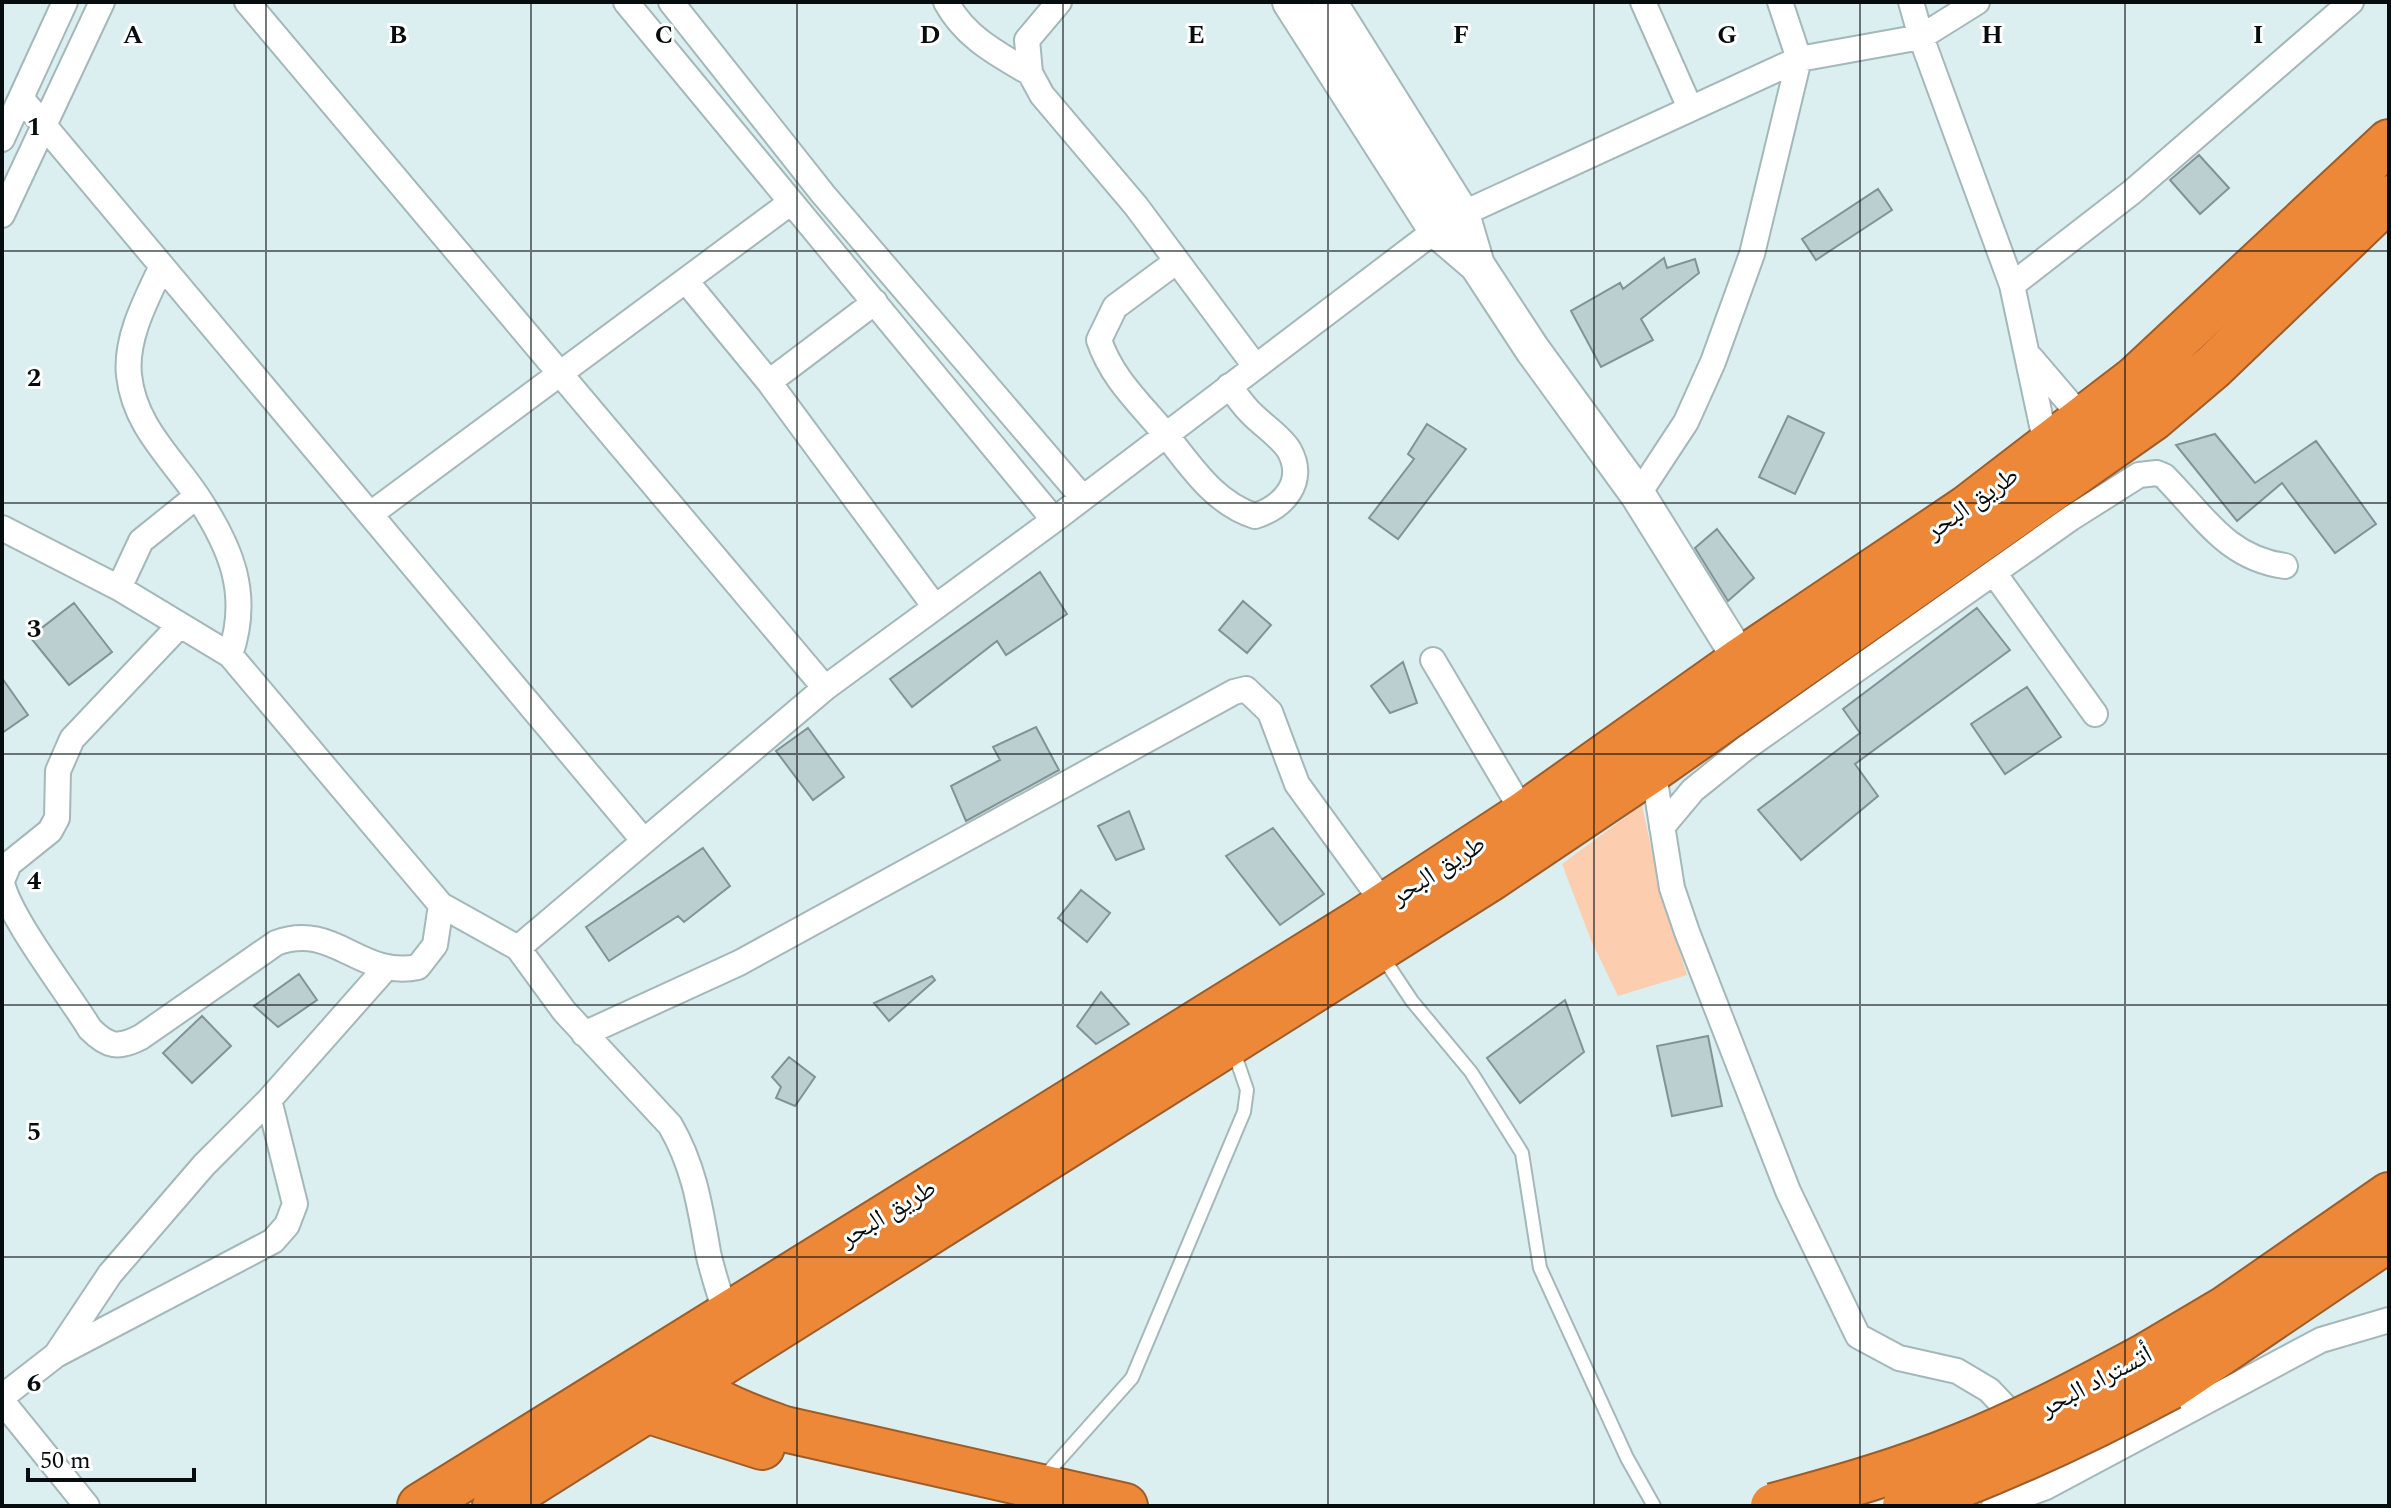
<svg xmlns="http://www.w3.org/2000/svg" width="2391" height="1508" viewBox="0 0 2391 1508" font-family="Spectral,'Noto Naskh Arabic',serif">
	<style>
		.green { fill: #fccdaf }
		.building { fill: #bbcfd1; stroke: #809395; stroke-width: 2 }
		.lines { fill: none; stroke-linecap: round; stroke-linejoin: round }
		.lane-casing { stroke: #a4b7b9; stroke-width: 16 }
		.street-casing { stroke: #a4b7b9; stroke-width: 28 }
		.secondary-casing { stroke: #a4b7b9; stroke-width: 38 }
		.highway-casing { stroke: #9c5d2a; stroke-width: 48 }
		.lane { stroke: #fff; stroke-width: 12 }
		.street { stroke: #fff; stroke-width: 24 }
		.secondary { stroke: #fff; stroke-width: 34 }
		.highway { stroke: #ed8839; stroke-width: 44 }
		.highway-bridge-casing { stroke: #9c5d2a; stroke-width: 48; stroke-linecap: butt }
		.highway-bridge { stroke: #ed8839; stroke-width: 44 }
		.grid { fill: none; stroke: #070d0e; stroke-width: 2; stroke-opacity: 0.55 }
		.labels { text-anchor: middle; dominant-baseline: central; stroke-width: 6; stroke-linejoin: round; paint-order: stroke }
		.street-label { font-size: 26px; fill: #070d0e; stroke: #fff }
		.grid-label { font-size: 26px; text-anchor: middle; font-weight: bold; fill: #070d0e; stroke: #fff; stroke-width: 6; stroke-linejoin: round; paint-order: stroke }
	</style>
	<rect width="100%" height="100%" fill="#dbeff1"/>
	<path class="green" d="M1642,805L1660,889L1687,975L1618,996L1591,940L1562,864Z"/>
	<path class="building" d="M2199,155L2229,188L2200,214L2170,180Z
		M1878,189L1892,210L1816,260L1802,239Z
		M1664,258L1667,268L1695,259L1699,273L1641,319L1653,340L1601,367L1571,311L1620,283L1623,289Z
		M1788,416L1824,433L1795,494L1759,477Z
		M1427,424L1466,449L1398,539L1369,518L1414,459L1408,454Z
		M2215,434L2255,483L2316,441L2376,524L2335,553L2282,483L2237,521L2176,445Z
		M1717,529L1754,578L1728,601L1695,548Z
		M1040,572L1067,614L1006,655L997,641L912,707L890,679Z
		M1243,601L1271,625L1247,653L1219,630Z
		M74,603L112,652L69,685L30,637Z
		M1977,608L2010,650L1855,764L1878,796L1801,860L1758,810L1860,733L1843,709Z
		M1403,662L1417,703L1390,713L1371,686Z
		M2,678L28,715L2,733Z
		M2027,687L2061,737L2005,774L1971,724Z
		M1036,727L1059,770L966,821L951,786L1000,760L993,747Z
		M808,728L844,777L813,800L776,751Z
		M1129,811L1144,849L1116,860L1098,826Z
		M1273,828L1324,894L1280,925L1226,856Z
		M703,848L730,886L684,922L678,916L609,961L586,927Z
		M1081,890L1110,913L1087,942L1058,918Z
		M299,974L317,1000L278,1027L254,1006Z
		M932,976L935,980L889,1021L874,1003Z
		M1101,992L1129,1024L1096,1044L1077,1026Z
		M1565,1000L1584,1052L1520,1103L1487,1058Z
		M202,1016L231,1046L192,1083L163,1053Z
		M1708,1036L1722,1106L1672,1116L1657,1046Z
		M789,1057L815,1077L795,1106L776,1098L781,1087L772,1077Z"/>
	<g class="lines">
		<defs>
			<path id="lane" d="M1382,956L1412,1001L1471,1072L1522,1153L1540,1268L1627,1458L1654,1506
				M1042,1479L1132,1378L1244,1112L1247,1090L1233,1049"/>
			<path id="street" d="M247,2L825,688
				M626,2L1054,520
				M671,2L823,194L1083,498
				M946,2C965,37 996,53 1030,73
				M1059,2L1027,40L1030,73L1042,95L1136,206L1255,366
				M1643,2L1690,108
				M1911,2L1921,37L2012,285L2047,449
				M21,98L644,841
				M2,139L65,2
				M2,215L102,2
				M1177,261L1115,307L1099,340C1112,379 1140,403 1166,435C1191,466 1214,503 1255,516C1283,507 1307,482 1289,450C1281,437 1264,426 1253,415C1244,407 1237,396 1229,386
				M162,266C147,298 125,338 129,375C134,425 170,456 197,496C231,547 251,594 230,655
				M686,281L769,382L935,607
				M2012,285L2132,192L2351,2
				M2031,358L2084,420
				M769,382L875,302
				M1638,495L1686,422L1713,362L1752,254L1799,59L1780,2
				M372,513L790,203
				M2,528L119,588L230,655L441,905L518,948L564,1011L670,1125C694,1166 700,1206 708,1252C712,1272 720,1293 725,1313
				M1994,573L2095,714
				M119,588L141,541L197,496
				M1433,660L1524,814
				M1653,769L1672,888L1687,932L1788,1191L1858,1336L1899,1358L1957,1371L1989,1390L2029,1432L2046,1487L2321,1340L2389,1320
				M1662,827L1693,790L1744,749L2071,518L2139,475L2157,473L2164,476C2203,515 2226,558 2285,566
				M2,881L9,864L50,831L57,818L58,771L72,739L180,625
				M2,882C8,916 69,994 90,1029C108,1047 118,1049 141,1037L276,943C334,921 360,979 418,967L435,945L441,905
				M518,948L825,688L1054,520L1436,230L1462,214L1799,59L1921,37L1977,2
				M584,1034L739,963L1234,692L1246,689L1270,712L1297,784L1385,905
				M56,1355L110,1274L204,1165L269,1100L384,970
				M2,1397L56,1355L273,1241L287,1225L295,1204L269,1100
				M2,1401L87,1506
				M1994,1506L2046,1487"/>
			<path id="secondary" d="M1290,2L1436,230L1477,265L1532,349L1638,495L1741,660
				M1329,2L1462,214L1477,265"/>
			<path id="highway" d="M2149,1354L2225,1309L2389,1195
				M675,1361C700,1402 741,1413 784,1429L1125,1506
				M2170,1387L2389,1239
				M646,1410L762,1447
				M420,1506L1356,924L1524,814L1741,660L1967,508L2135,379L2389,142
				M495,1506L1488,880L1653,769L2153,418L2213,367L2389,198"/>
		</defs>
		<use href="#lane" class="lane-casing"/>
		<use href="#street" class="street-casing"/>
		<use href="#secondary" class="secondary-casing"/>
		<use href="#highway" class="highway-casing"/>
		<use href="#lane" class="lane"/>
		<use href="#street" class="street"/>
		<use href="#secondary" class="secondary"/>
		<use href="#highway" class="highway"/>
		<defs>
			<path id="highway-bridge" d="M1773,1506C1836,1489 1900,1471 1961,1446C2026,1420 2088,1387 2149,1354
				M1905,1506C1998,1473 2084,1433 2170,1387"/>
		</defs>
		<use href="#highway-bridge" class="highway-bridge-casing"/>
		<use href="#highway-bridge" class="highway-bridge"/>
	</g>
	<path class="grid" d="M266,2V1506M531,2V1506M797,2V1506M1063,2V1506M1328,2V1506M1594,2V1506M1860,2V1506M2125,2V1506M2,251H2389M2,503H2389M2,754H2389M2,1005H2389M2,1257H2389"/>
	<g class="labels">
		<g class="street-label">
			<text transform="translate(1972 503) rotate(-35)">طريق البحر</text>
			<text transform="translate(1438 870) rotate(-33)">طريق البحر</text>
			<text transform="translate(888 1213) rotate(-31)">طريق البحر</text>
			<text transform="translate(2096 1381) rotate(-28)">أتستراد البحر</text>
		</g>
	</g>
	<g class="grid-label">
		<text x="133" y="43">A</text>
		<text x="398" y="43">B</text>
		<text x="664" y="43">C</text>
		<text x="930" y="43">D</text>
		<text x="1196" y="43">E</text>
		<text x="1461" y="43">F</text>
		<text x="1727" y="43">G</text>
		<text x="1992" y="43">H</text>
		<text x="2258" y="43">I</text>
		<text x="34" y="135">1</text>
		<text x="34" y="386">2</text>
		<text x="34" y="637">3</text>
		<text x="34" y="889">4</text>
		<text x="34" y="1140">5</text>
		<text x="34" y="1391">6</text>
	</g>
	<rect width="2391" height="1508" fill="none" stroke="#070d0e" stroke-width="8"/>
	<path d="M28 1468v12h166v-12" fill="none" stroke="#070d0e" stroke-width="4"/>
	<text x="40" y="1468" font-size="24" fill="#070d0e" stroke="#ffffff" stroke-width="6" paint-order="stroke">50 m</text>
</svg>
